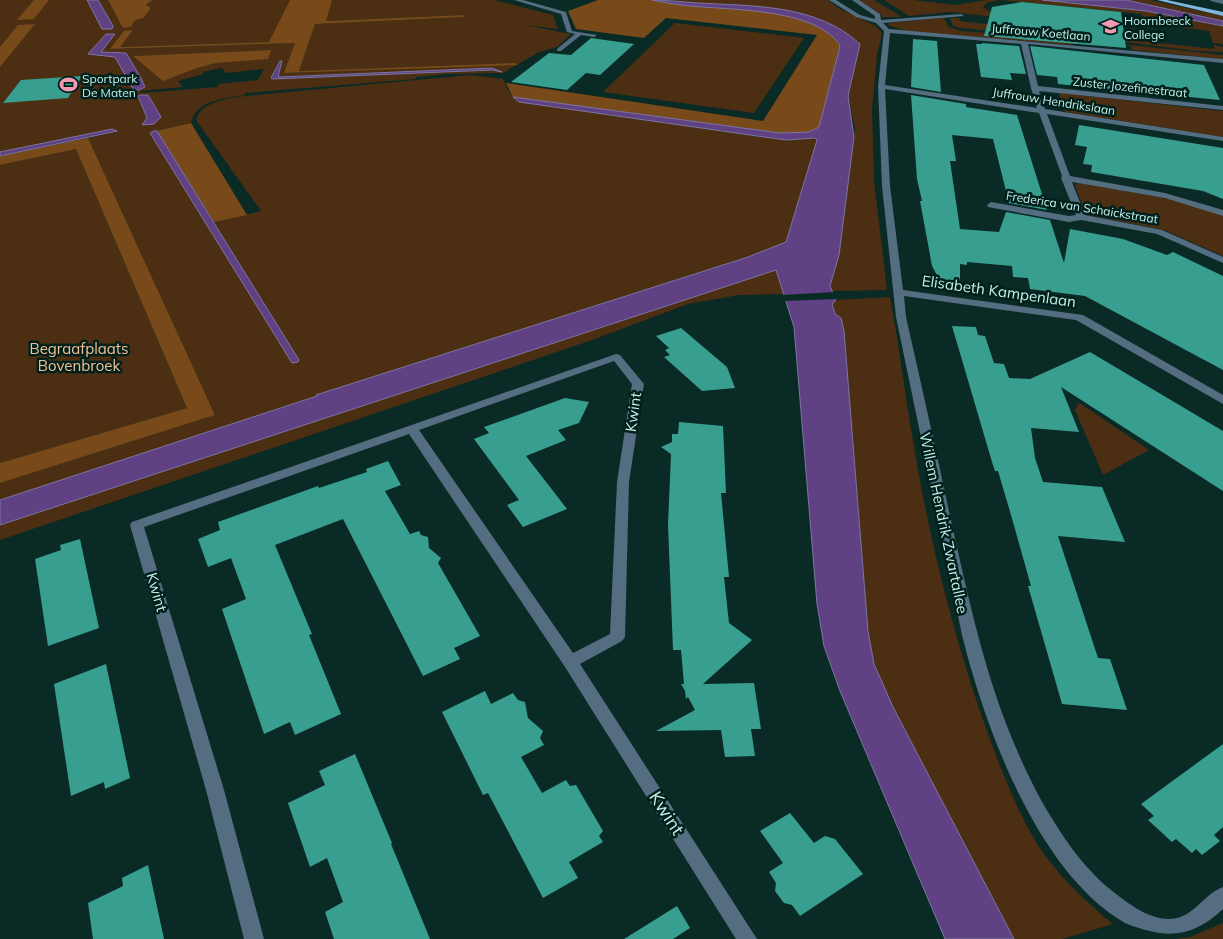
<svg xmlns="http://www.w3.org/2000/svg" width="1223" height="939" viewBox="0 0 1223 939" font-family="Mulish,sans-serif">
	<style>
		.green { fill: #4c2f12; fill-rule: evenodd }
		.forest { fill: #784a1a }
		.water { fill: #5f4184; stroke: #7d76a2 }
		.pier { fill: #0a2a26 }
		.building { fill: #389e90 }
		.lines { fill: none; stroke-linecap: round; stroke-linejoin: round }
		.minor { fill: #546d81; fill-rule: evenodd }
		.major { fill: #81b6df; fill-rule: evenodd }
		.labels { text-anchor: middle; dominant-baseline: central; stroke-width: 5; stroke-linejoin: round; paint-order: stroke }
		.far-poi-label { font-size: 12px; fill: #c3f0e8; stroke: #01201c; text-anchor: start }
		.far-street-label { font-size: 12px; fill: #c3f0e8; stroke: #01201c }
		.street-label { font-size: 15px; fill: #c3f0e8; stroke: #01201c }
		.park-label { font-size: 15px; fill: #f4c093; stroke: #01201c }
		.near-street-label { font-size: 18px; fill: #c3f0e8; stroke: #01201c }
	</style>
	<rect width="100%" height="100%" fill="#0a2a26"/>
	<path class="green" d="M0,0H92L113,26L98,0H108L124,28L151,8L146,6L153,0H290L270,42L119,47L133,31L111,49L295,43L285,73L515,63L299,71L315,24L463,17V15L325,21L332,0H494L553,15L558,29L525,25L571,34L557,47L539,52L503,73L447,74L416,77V79L245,93V95C226,98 195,100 191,123L154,131L299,360L214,222L261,211L196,120C200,104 221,100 236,97L470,75L503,79L509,92L520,102L777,139L812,138L817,140L786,242L772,249L317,395V396L225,428L0,500V483L215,415L88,138L111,133L0,154ZM271,50L235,61L216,63L194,69L134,56ZM282,61L276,77L492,68L502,72L492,70L272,78L278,62ZM221,68L227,73L264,69L258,80L219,84L218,87L141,93L140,91L183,87L178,81L203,74V72Z
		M665,0H828L838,8L876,26L882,33L877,55L872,109L874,181L887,290L832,291L830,286L839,255L854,137L855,128L848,96L860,44C808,0 729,8 665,0Z
		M859,0H874L902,17H882L881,14Z
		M884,0H913L955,5L987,0H1042L1146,11L1223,26V44L1213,43L1209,31L1162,25L1161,20L1143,19L1142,14L1123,12L1000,0L986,3L983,7L991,13L1006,18L950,12L909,16Z
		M1126,0H1150L1223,16V21Z
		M944,18L949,27L961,31L1075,39L1223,55V59L1132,50L1131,46L1073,41V45L907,31L887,25L890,23Z
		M950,18H960L959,21L1214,49V45L1223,47V52L1197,51L1133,43L959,28L953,26Z
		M675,23L804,38L754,113L603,92Z
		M1059,93L1223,111V137L1065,112Z
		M76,149L187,408L0,463V165Z
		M1078,183L1188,202L1223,216V256L1164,230L1089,215L1083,208L1075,185Z
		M776,270L784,294L739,295L688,304L592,340L0,540V525Z
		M890,297C900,352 907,409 917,464C933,556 957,647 988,734C1003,774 1024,831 1051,863C1069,886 1091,906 1113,924L1062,939H1014L893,707L874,664L868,631L844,331L835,314L832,304L836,300Z
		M1078,404H1081L1149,450L1103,475L1075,410Z
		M1223,923V939H1176L1190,937Z"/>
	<path class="forest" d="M34,0H49L34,19L17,20Z
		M108,0H153L146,5L151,8L143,18L135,20L131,27L123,28Z
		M290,0H332L326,21L464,15V17L315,24L299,71L516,63L517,65L284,73L295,43L110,49L124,31L133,30L120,47L269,42Z
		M598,0C615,0 633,0 651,0C664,1 676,5 689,6C729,10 815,7 840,45L819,127L809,132L780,133L513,97L506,83L763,121L817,35L666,18L644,38L576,29L568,11Z
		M35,24L0,67V47L18,25Z
		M271,50L268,59L216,63L194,69L163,81L133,56Z
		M191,123L247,215L214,222L155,131Z
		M88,138L215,415L0,483V463L187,408L76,149L0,165V156Z"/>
	<path class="water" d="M87,0H98L113,26L112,29H102Z
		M652,0C667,0 682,2 698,3C752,6 817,4 860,44L848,96L854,137L839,255L830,286L836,300L832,304L835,314L841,318L844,331L868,631L874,664L893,707L1014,939H945L840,691L824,646L817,604L794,327L776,270L0,525V500L317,396L316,395L748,257L786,242L817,140L815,138L786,140L764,137L519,102L513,97L780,133L809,132L819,127L839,50L840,45C815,8 730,10 690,6C677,5 664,2 652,0Z
		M1042,0H1126L1223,21V26L1146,11Z
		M106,34H115L101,52L126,53L141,78L145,87L139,90L133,89L115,57L88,54Z
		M280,61H282L278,77L492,68L502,72L492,70L273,79L271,78Z
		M141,95H148L161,117L154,124L142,125L147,118L138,96Z
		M112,129L117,131L0,156V152Z
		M154,131H157L299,360L298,362L292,363L150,133Z"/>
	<path class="pier" d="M835,292L838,299L784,301L782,295Z"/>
	<path class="building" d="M1022,2L1121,12L1126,48L984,36L992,7Z
		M591,38L634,44L600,75L586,73L567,90L511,82L549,53L571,55Z
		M913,39L937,41L941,92L911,87Z
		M982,43L1019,46L1026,74L1010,73L1012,80L981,77L976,44H982Z
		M1030,46L1204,65L1220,100L1058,84L1057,77L1037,75Z
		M82,76L68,98L3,103L21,80Z
		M911,95L966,104V107L1017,115L1047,210L1009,203L993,139L952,135L956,161H950L960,229L999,232L1006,212L1050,220L1064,263L1070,229L1123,239L1167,255L1173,252L1223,276V370L1085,296L1030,289L1028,278L1013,277L1012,266L967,262V265L960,264V281L939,279L932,266L920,201H922L917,179Z
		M1079,125L1223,148V199L1203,191L1091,172L1092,165L1083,164L1087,147L1075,145Z
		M952,326L976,327L978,335L985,336L994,363L1004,364L1009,378L1030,379L1090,352L1223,431V491L1061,387L1079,432L1031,428L1035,458L1043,482L1102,487L1125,542L1058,536L1098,658L1110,659L1127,710L1062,704L1028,586H1031L1011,515L998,471H995L992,462Z
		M681,328L727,367L735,388L702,391L664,357L670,355L665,350L669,348L656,336Z
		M565,398L589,402L579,423L558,430L566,440L526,456L567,509L523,527L507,505L519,500L474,439L489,433L484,427Z
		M679,422L723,426L726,493H721L729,577H724L729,623L752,640L703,684L754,683L761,729H751L755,756L725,757L721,730L656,731L695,710L688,697L686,699L685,691L681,684H684L681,650H673L668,525L671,454L661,447L672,442V434H678Z
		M388,461L401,485L385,491L410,534L419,531L421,535L428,537L429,548L441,558L438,563L480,636L454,648L460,659L423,676L343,519L275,545L312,634L309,635L341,714L295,735L290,722L264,734L222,609L246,599L231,558L208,567L198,539L220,530L218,522L318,486L319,488L367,472L366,469Z
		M80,539L99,628L48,646L35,559L61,550L60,545Z
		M106,664L130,778L105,789L104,782L71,796L54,684Z
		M485,691L491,704L513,693L518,700L525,702L528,718L543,731L540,738L544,745L521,757L542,793L566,780L570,786L576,785L603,831L599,836L603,842L569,862L578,878L543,898L488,793L483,795L442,712Z
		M1223,744V827L1214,835L1220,841L1202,855L1196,849L1192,853L1176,839L1172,842L1148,820L1154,816L1141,804Z
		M355,754L392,843L391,844L430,939H334L325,912L343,902L327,858L310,867L288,803L325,785L319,771Z
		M790,813L814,843L825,836L835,839L863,874L800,916L792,905L784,903L775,891L776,883L769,872L783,863L760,831Z
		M148,865L164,939H93L88,903L123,886L122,878Z
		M677,906L690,928L673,939H624Z"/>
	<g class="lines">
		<path class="minor" d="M514,0H523L566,12L572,31L597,35L594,37L581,35L561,51H557V49L575,34L567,32L561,14Z
			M829,0H836L860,15L875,19V16L852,0H859L880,14L881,20L961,14L964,16L883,23L889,29L1223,59V63L1028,44L1038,86L1223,106V110L1039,91L1045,109L1223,137V141L1047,114L1070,176L1165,193L1223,210V216L1165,198L1072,182L1085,215L1162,230L1223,257V263L1157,234L1081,220L1069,222L988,207L987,205L991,202L1069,216L1076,215L1061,178L1062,176L1039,113L885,89L890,186L903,290L1083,315L1223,395V404L1076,320L904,296L906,317C921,383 936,450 950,516C973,618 991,707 1041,800C1061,835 1084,870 1116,894C1132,906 1149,919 1170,919C1194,918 1202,895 1223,887V909C1191,939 1165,939 1125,923C1038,873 985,728 962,635L896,317L882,186L878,86L884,31L876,23L856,17ZM890,33L1021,44L1031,88L1037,108L885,85Z
			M1210,0H1223V4L1211,1Z
			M616,354L620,355L644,384L629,482L625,637L622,641L580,664L757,939H736L565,667L409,434L144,527L224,790L264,939H244L206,790L130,525L132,522ZM614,361L632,384L617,482L610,634L573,653L419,430Z"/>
		<path class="major" d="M1157,0H1167L1223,12V16Z"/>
	</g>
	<defs>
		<symbol id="university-bare" viewBox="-9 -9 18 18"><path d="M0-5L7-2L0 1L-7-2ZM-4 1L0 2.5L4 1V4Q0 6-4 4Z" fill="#f19ab1" stroke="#01201c" stroke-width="2.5" paint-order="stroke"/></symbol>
		<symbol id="stadium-bare" viewBox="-9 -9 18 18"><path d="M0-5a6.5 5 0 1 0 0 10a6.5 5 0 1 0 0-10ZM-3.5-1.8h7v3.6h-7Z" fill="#f19ab1" stroke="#01201c" stroke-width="2.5" paint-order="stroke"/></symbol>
	</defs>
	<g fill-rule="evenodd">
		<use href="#university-bare" x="1098" y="14" width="25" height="25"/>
		<use href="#stadium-bare" x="56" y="72" width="25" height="25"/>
	</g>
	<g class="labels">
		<g class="far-poi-label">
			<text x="1124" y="20">Hoornbeeck<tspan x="1124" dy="14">College</tspan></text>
			<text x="82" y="78">Sportpark<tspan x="82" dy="14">De Maten</tspan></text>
		</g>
		<g class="far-street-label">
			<text transform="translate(1041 32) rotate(5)">Juffrouw Koetlaan</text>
			<text transform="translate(1130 87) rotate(6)">Zuster Jozefinestraat</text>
			<text transform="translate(1054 101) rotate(9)">Juffrouw Hendrikslaan</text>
			<text transform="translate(1082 207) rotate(9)">Frederica van Schaickstraat</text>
		</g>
		<g class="street-label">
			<text transform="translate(999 291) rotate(8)">Elisabeth Kampenlaan</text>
			<text transform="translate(633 412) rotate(-82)">Kwint</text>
			<text transform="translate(944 523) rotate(78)">Willem Hendrik Zwartallee</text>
			<text transform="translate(157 592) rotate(74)">Kwint</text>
		</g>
		<g class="park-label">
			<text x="79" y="348">Begraafplaats<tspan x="79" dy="17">Bovenbroek</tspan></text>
		</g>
		<g class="near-street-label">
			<text transform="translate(667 813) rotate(57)">Kwint</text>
		</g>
	</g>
</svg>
